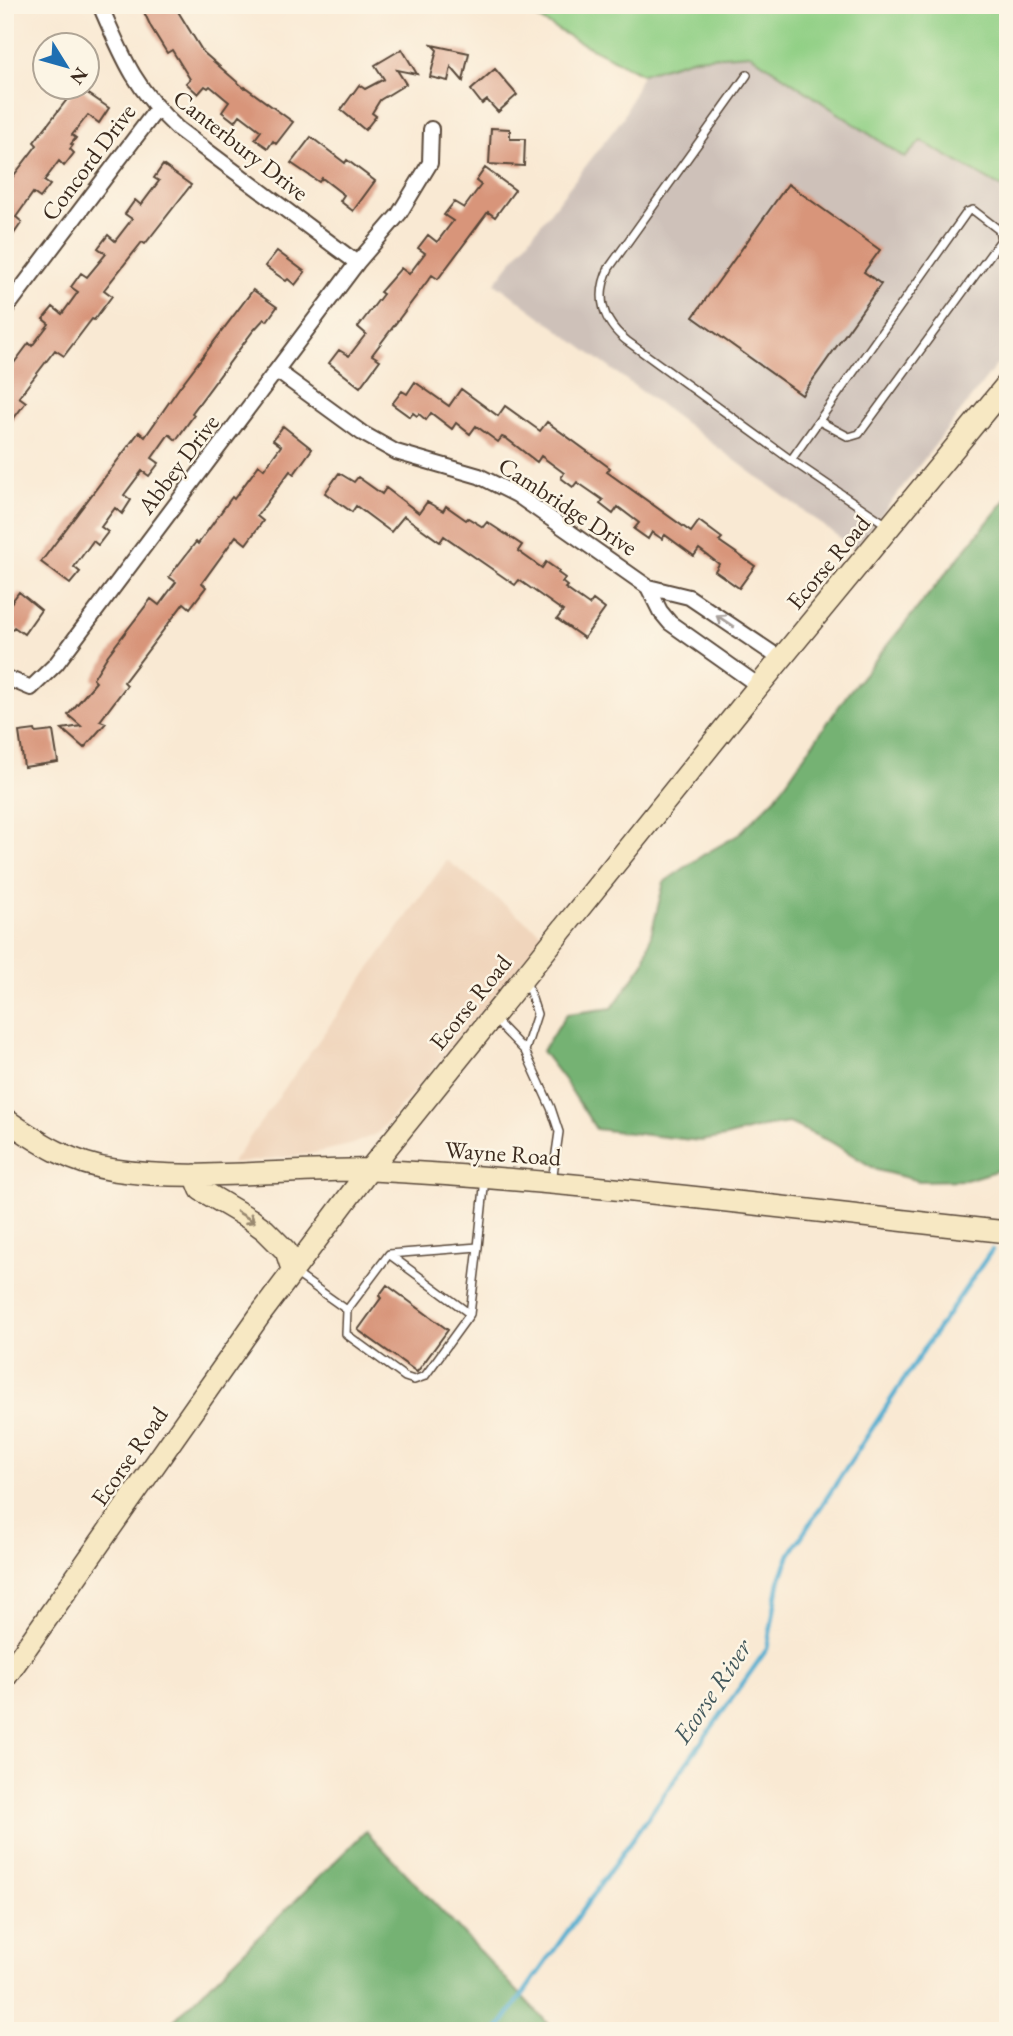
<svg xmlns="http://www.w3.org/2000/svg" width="1013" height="2036" viewBox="0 0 1013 2036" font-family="'EB Garamond',serif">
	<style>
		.built { fill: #f0d5bc }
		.industrial { fill: #cec1b9 }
		.green { fill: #92d086; stroke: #667d52; stroke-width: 2 }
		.forest { fill: #75b273; stroke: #586e48; stroke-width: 2 }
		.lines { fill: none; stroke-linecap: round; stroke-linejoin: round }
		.stream { stroke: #52aed0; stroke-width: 4.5 }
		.building { fill: #d8957a }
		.lane-casing { stroke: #584739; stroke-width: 10 }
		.street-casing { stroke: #584739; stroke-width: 18 }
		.secondary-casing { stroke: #584739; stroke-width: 24 }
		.lane { stroke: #fff; stroke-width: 7 }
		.street { stroke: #fff; stroke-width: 14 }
		.secondary { stroke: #f7e8c3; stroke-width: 21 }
		.oneway { stroke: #a79f9a }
		.oneway2 { stroke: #998970 }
		.labels { text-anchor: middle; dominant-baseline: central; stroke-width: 5; stroke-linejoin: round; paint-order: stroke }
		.street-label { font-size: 24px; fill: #3b2a1e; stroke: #fcf5e5 }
		.water-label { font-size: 26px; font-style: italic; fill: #43585c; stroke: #fcf5e5 }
	</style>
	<rect width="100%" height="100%" fill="#fcf5e5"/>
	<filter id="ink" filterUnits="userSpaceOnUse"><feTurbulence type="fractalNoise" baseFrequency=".0143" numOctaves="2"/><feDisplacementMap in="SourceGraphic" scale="14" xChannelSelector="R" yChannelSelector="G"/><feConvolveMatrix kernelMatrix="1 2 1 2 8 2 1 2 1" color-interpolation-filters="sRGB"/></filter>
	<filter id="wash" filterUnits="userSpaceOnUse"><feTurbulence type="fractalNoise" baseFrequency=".00686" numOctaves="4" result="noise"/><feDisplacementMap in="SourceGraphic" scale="28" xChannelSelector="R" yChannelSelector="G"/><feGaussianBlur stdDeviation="1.57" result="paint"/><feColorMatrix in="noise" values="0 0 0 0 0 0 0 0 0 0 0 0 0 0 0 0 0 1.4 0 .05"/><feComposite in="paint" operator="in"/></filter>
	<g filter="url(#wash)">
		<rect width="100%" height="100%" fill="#f9e9d3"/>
		<path class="built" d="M447,860L545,936L378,1133L350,1145L309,1154L231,1164Z"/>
		<path class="industrial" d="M750,54L905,158L921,140L1008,191V350L855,549L495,283L623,118L642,74L695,58Z"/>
		<path class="green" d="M515,5H1008V191L921,141L905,158L750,54L695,58L642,74L574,39Z"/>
		<path class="forest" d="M1008,497V1156L999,1170L966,1180L919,1181L877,1170L831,1142L789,1123L763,1127L725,1137L700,1141L596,1129L565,1081L542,1051L567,1014L612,1008L644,963L664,882L703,855L738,835L775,798L849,692Z
			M366,1831L555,2031H163Z"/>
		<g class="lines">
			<path class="stream" d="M497,2031L767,1649L779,1582L790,1554L928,1343L992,1250"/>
		</g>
		<g id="blocks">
			<path class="building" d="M155,5H174L203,52L244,88L245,87L293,122L276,144L273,141L268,148L255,139L261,131L240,115L235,122L222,112L229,102L210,86L208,88L205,86L198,94L186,83L190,79L172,50L167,53L151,27L143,10Z
				M432,45L469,53L463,81L451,67L448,81L430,77L437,50Z
				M402,49L417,74L397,70L406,84L380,100L372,113L376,116L365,130L341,110L359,85L365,89L384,79L375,65Z
				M495,69L517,95L498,112L487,100L482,104L471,90Z
				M76,88H80L109,108L99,123L88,115L72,135L76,138L71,144L73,145L70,149L74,153L64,166L59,161L44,181L50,185L40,198L33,193L16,217L22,222L13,235L7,231L5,233V187L37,145L34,142Z
				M491,128L510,129V139H525L524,166L489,164Z
				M311,137L345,163L347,160L375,181L353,211L340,201L344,195L322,178L319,182L291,163Z
				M163,165L191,185L145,244L142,242L104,290L112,296L94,320L92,319L64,356L55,350L19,397L26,402L5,430V375L29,343L32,346L49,324L43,319L53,307L62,314L78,292L71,287L81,273L87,277L106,254L98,248L108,235L115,241L132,219L125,214L135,200L141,205L159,181L154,178Z
				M485,168L515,190L495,217L488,212L438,279L432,275L372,355L380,360L360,387L329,363L339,350L349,356L366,334L358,327L383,294L380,292L401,268L409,274L425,253L418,248L428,235L437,242L453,221L444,215L454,202L464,208L481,185L476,181Z
				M788,184L880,250L864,272L881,284L802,395L693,317Z
				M277,251L305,272L295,285L288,279L286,281L265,266Z
				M253,290L277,307L267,321L264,319L253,331L192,413L194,415L176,440L169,434L152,458L159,463L149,476L142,471L124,495L131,500L122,514L115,508L101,527L108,532L98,545L93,541L74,567L80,572L70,584L41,562L139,432L145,437L179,388Z
				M415,382L449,406L461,389L498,416L505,406L540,431L547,422L610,468L607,472L691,532L699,521L722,538L719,541L755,566L739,588L715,571L719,564L699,549L694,556L665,535L662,539L652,532L648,539L634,529L639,523L618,507L613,514L600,504L603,500L577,482L573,487L561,478L564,473L541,456L537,462L507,439L502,437L498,442L476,426L470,434L456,423L452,429L431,413L426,420L419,414L417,416L413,413L410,417L392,404L402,391L407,394Z
				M283,426L312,449L294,474L290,471L257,516L263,521L246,544L236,536L202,583L206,587L190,608L184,603L124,682L127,685L100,721L106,723L84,748L62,729L81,726L68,715L96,682L93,679L108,655L151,599L159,605L176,582L169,577L196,542L198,544L232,497L234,499L259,465L264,469L281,446L273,440Z
				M339,473L354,482L358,477L382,494L386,488L419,513L427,502L443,511L446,506L466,520L468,518L483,527L487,522L522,545L518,551L542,568L546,562L559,571L558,573L565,578L562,582L567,586L565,588L589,605L593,600L605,609L584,638L557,619L563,611L519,580L515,585L444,536L440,542L404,516L391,532L356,506L352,512L325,493Z
				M19,592L41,610L24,634L14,627L5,639V611Z
				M35,730L36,733L53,731L58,762L24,767L19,732Z
				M387,1285L448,1330L417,1372L358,1330L381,1298L379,1296Z"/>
		</g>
	</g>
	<g filter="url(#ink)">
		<use href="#blocks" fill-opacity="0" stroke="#584739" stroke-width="2"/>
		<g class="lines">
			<defs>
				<path id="lane" d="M747,75L609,268C595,297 603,322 627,341L791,460L887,525
					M791,460L967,212L973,210L999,230L1001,240L859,434L849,437L819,421
					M495,1020L525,1051L551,1108L559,1132L552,1181
					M525,1051L537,1014L526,980
					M390,1255L470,1314
					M295,1273L347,1310L389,1254L478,1247L485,1178
					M347,1310L346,1334L405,1377L414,1380L425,1376L470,1314L478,1247"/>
				<path id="street" d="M100,5C123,58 135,89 178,129L357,263
					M5,310L157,109
					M277,371L362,433L396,452L479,476L517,495L648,587L689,597L781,659
					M648,587L660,611L670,623L759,686
					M5,677L31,688L56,664L357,263L399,214L430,163L431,129"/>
				<path id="secondary" d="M5,1119C39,1143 72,1164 114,1170C180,1180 248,1173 314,1171C333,1171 353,1169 372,1170C585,1181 796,1210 1008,1232
					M195,1175L201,1190L250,1219L265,1230L286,1251L293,1272
					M5,1678L260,1315L369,1170L743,705L1008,383"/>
			</defs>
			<use href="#lane" class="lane-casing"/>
			<use href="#street" class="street-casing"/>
			<use href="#secondary" class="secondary-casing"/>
			<use href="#lane" class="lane"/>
			<use href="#street" class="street"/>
			<use href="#secondary" class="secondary"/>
		</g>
		<defs><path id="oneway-shaft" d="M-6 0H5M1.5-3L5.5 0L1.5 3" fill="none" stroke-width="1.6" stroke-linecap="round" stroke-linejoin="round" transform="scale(1.75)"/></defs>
		<use class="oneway" href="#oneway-shaft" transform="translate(725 621) rotate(-146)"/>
		<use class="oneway2" href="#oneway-shaft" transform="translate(246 1217) rotate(31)"/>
	</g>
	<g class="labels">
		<g class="street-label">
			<text transform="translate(241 145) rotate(38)">Canterbury Drive</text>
			<text transform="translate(88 162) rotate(-53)">Concord Drive</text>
			<text transform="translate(178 464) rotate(-53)">Abbey Drive</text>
			<text transform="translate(568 506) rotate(33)">Cambridge Drive</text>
			<text transform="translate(828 562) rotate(-50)">Ecorse Road</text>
			<text transform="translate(470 1002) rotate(-51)">Ecorse Road</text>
			<text transform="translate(503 1153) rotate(4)">Wayne Road</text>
			<text transform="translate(129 1456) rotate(-55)">Ecorse Road</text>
		</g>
		<g class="water-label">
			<text transform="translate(712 1691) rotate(-56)">Ecorse River</text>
		</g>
	</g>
	<rect width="1013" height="2036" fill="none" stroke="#fcf5e5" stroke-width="28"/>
	<g transform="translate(66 66) rotate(127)"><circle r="33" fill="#fcf5e5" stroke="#afa495" stroke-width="2"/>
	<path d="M0-5L12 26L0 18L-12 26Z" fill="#1f6fb2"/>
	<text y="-10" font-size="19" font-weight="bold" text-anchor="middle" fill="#3b2a1e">N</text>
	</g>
</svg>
